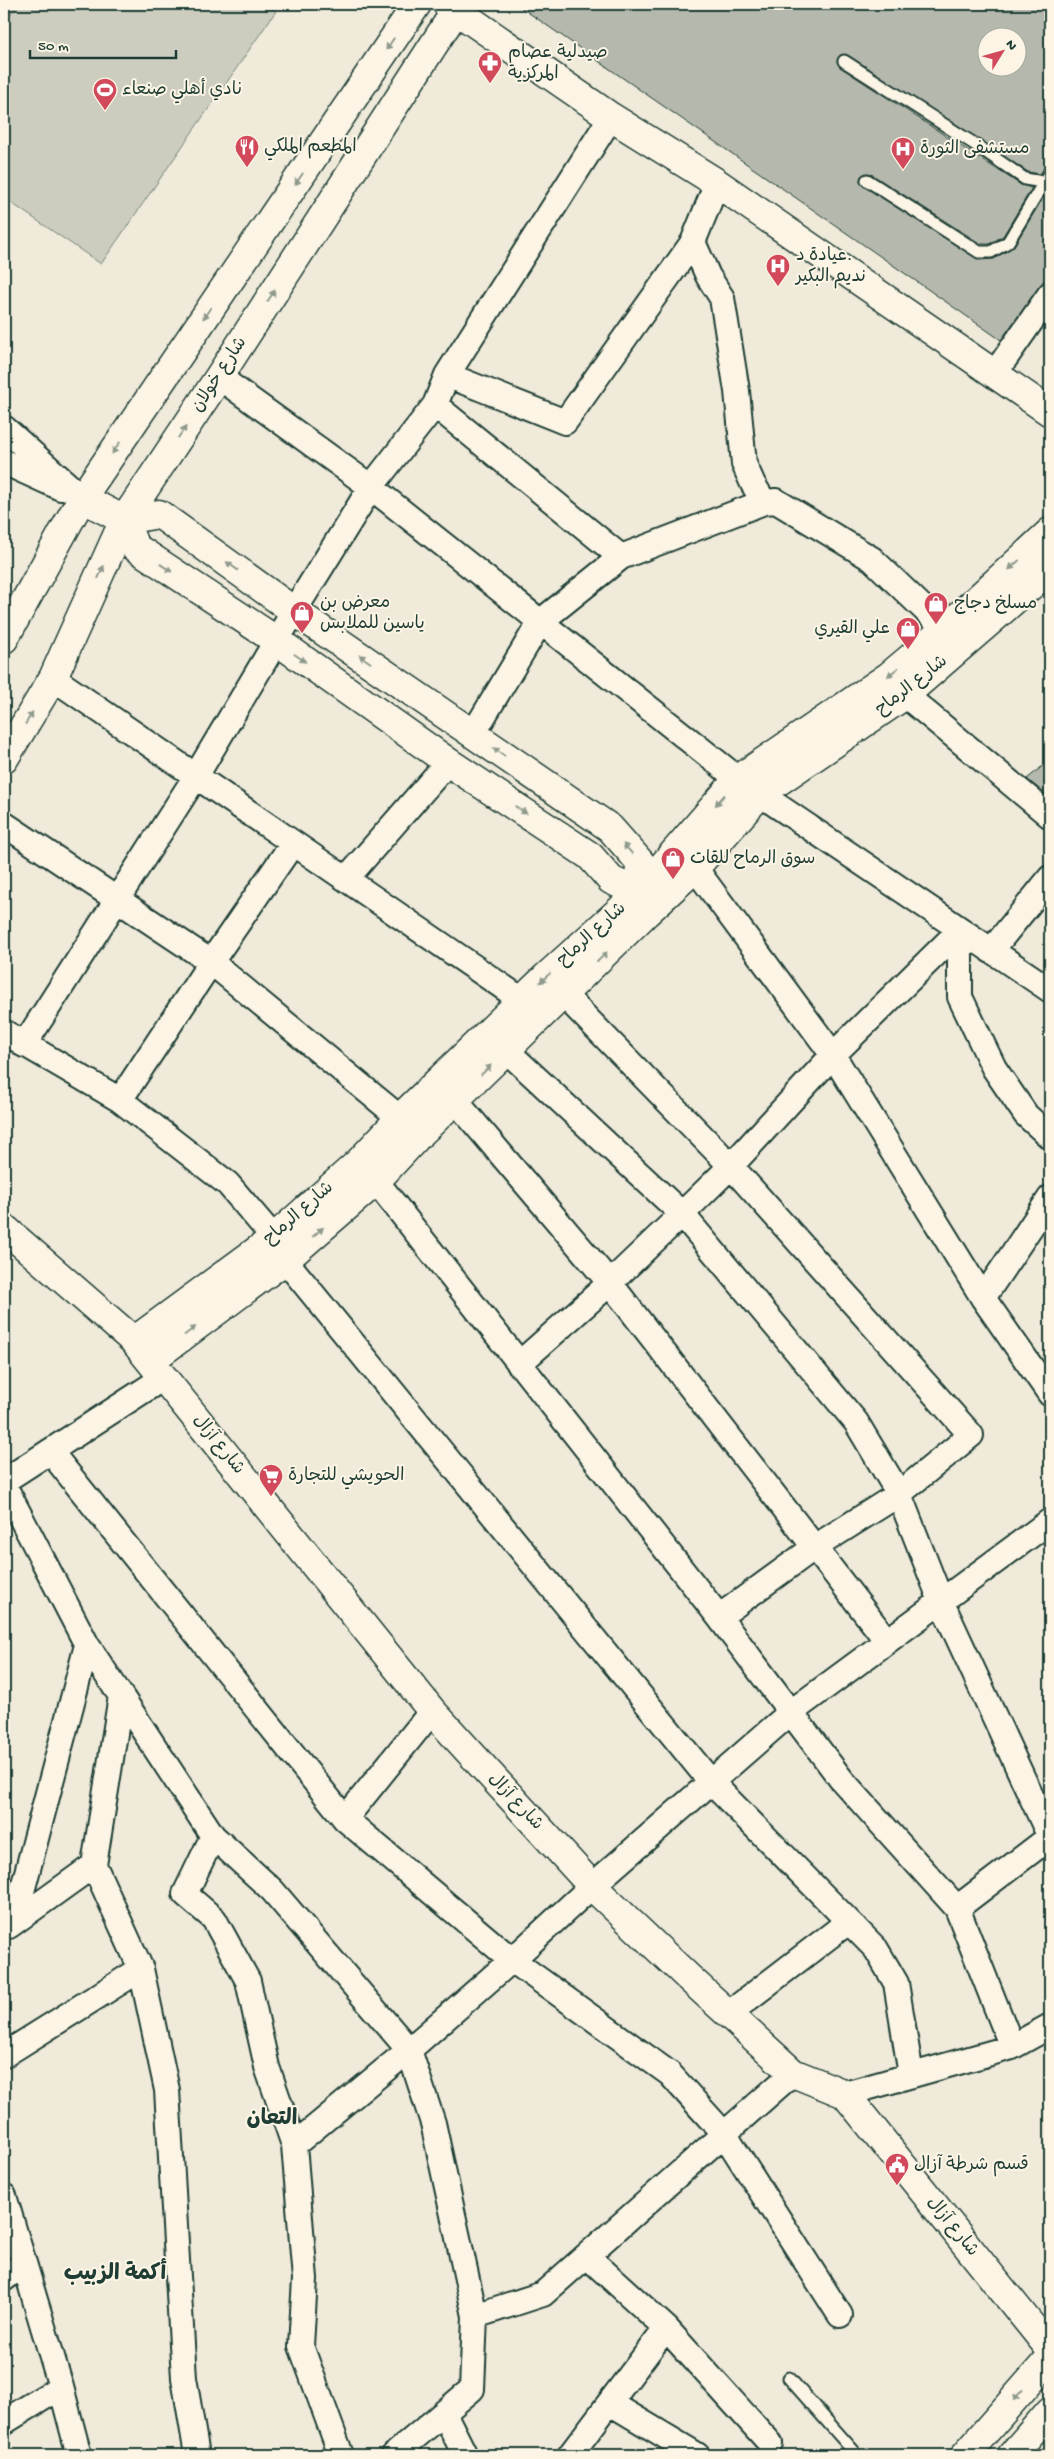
<svg xmlns="http://www.w3.org/2000/svg" width="1054" height="2459" viewBox="0 0 1054 2459" font-family="'Gochi Hand','Playpen Sans Arabic',sans-serif">
	<style>
		.grass { fill: #cccdbf; stroke: #76857a }
		.building { fill: #b5b9ad; stroke: #1f3d34; fill-rule: evenodd }
		.lines { fill: none; stroke-linecap: round; stroke-linejoin: round }
		.service-casing { stroke: #1f3d34; stroke-width: 15 }
		.minor-casing { stroke: #1f3d34; stroke-width: 28 }
		.tertiary-casing { stroke: #1f3d34; stroke-width: 31 }
		.secondary-casing { stroke: #1f3d34; stroke-width: 31 }
		.primary-casing { stroke: #1f3d34; stroke-width: 31 }
		.service { stroke: #fcf5e5; stroke-width: 11 }
		.minor { stroke: #fcf5e5; stroke-width: 24 }
		.tertiary { stroke: #fcf5e5; stroke-width: 28 }
		.secondary { stroke: #fcf5e5; stroke-width: 28 }
		.primary { stroke: #fcf5e5; stroke-width: 28 }
		.oneway { fill: #8e998c }
		.labels { text-anchor: middle; dominant-baseline: central; stroke-width: 4; stroke-linejoin: round; paint-order: stroke }
		.poi-label { font-size: 18px; fill: #1f3d34; stroke: #fcf5e5; text-anchor: start }
		.street-label { font-size: 18px; fill: #1f3d34; stroke: #fcf5e5 }
		.district-label { font-size: 22px; font-weight: bold; fill: #1f3d34; stroke: #fcf5e5 }
	</style>
	<rect width="100%" height="100%" fill="#efeada"/>
	<filter id="ink" filterUnits="userSpaceOnUse"><feTurbulence type="fractalNoise" baseFrequency=".02" numOctaves="2"/><feDisplacementMap in="SourceGraphic" scale="10" xChannelSelector="R" yChannelSelector="G"/><feConvolveMatrix kernelMatrix="1 2 1 2 8 2 1 2 1" color-interpolation-filters="sRGB"/></filter>
	<g filter="url(#ink)">
		<path class="grass" d="M17,4H266L276,11L101,264L4,198V24Z"/>
		<path class="building" d="M516,4H1050V165L1046,166L1040,174L1028,172L848,55H840L837,61L840,67L1021,185L1032,188L1003,236L989,244H981L871,174L867,173L861,176L860,180L863,186L979,260L994,259L1014,246L1050,186V272L1001,340ZM986,38H1016V68H986Z
			M1050,760V798L1027,779Z"/>
		<g class="lines">
			<defs>
				<path id="service" d="M844,61L976,145L1025,179L1043,182
					M867,180L979,252H991L1008,242L1050,172
					M789,2378L857,2455"/>
				<path id="minor" d="M693,242L708,276L722,298L737,391L744,464L753,484L764,502
					M995,373L1050,294
					M447,375L565,422L693,242L717,183
					M219,377L371,487L738,779
					M435,405L621,557
					M4,428L82,498
					M4,462L61,488
					M53,678L538,1011
					M905,695L1050,816
					M473,734L540,622L621,557L764,502L776,501L872,559L945,629
					M760,794L1050,990
					M4,824L211,962L400,1118L413,1131
					M695,868L833,1055L983,1298L1050,1394
					M346,879L448,762
					M960,930V997L994,1068L1026,1115L1050,1137
					M991,951L1050,878
					M564,995L731,1166L971,1435L899,1494L815,1547L719,1617
					M4,1032L120,1100L228,1184L274,1238L285,1260L711,1782L876,1949L896,1983L911,2075
					M24,1045L196,776L294,611L371,487L435,405L447,375L611,117
					M506,1050L682,1214L856,1422L899,1494L941,1601L1050,1837
					M120,1100L211,962L293,843
					M455,1100L610,1283L887,1641
					M376,1181L719,1617L841,1779L957,1908L1012,2047
					M983,1298L1050,1198
					M519,1364L610,1283L682,1214L731,1166L833,1055L960,930
					M50,1451L345,1819L512,1960L670,2074L725,2135L840,2315
					M4,1481L163,1378
					M4,1485L87,1645L121,1696L94,1865L141,1969L167,2090L184,2378L197,2455
					M121,1696L213,1836L272,1890L409,2050L433,2123L475,2316L472,2389L394,2455
					M345,1819L432,1711
					M213,1836L185,1894L214,1919L248,1981L267,2067L294,2145L305,2279L301,2346L341,2455
					M957,1908L1050,1837
					M14,1922L87,1645
					M9,1926L94,1865
					M728,2014L848,1922
					M4,2055L141,1969
					M845,2094L1012,2047L1050,2026
					M294,2145L409,2050L512,1960L592,1886L790,1713L1050,1521
					M4,2196L61,2387L79,2455
					M587,2256L666,2328L770,2443
					M4,2279L24,2263
					M475,2316L543,2294L793,2073
					M610,2403L697,2455
					M444,2413L465,2455
					M4,2422L61,2387
					M570,2455L666,2328"/>
				<path id="tertiary" d="M447,4L611,117L717,183L1050,412
					M639,893L611,880L590,856L448,762L277,641L135,547L124,520L159,514L294,611L610,828L640,862L639,893L646,913
					M4,1228L134,1341L432,1711L592,1886L688,1977L793,2073L845,2094L1050,2349
					M134,1341L274,1238L358,1163L400,1118L546,977L639,893L738,779L889,676L945,629L1050,532
					M151,1360L285,1260L376,1181L418,1136L646,913L695,868L760,794L905,695L1050,569"/>
				<path id="secondary" d="M82,498L124,520
					M4,639L82,498L417,4
					M4,759L53,678L124,520L219,377L460,4"/>
				<path id="primary" d="M965,2455L1050,2358
					M1012,2455L1050,2411"/>
			</defs>
			<use href="#service" class="service-casing"/>
			<use href="#minor" class="minor-casing"/>
			<use href="#tertiary" class="tertiary-casing"/>
			<use href="#secondary" class="secondary-casing"/>
			<use href="#primary" class="primary-casing"/>
			<use href="#service" class="service"/>
			<use href="#minor" class="minor"/>
			<use href="#tertiary" class="tertiary"/>
			<use href="#secondary" class="secondary"/>
			<use href="#primary" class="primary"/>
		</g>
		<defs><path id="oneway-solid" d="M-6-.8H1V-3.2L6.5 0L1 3.2V.8H-6Z" transform="scale(1.25)"/></defs>
		<g class="oneway">
			<use href="#oneway-solid" transform="translate(390 44) rotate(124)"/>
			<use href="#oneway-solid" transform="translate(299 179) rotate(124)"/>
			<use href="#oneway-solid" transform="translate(271 296) rotate(-57)"/>
			<use href="#oneway-solid" transform="translate(207 313) rotate(124)"/>
			<use href="#oneway-solid" transform="translate(182 432) rotate(-56)"/>
			<use href="#oneway-solid" transform="translate(116 448) rotate(124)"/>
			<use href="#oneway-solid" transform="translate(1014 565) rotate(138)"/>
			<use href="#oneway-solid" transform="translate(232 566) rotate(-144)"/>
			<use href="#oneway-solid" transform="translate(166 568) rotate(34)"/>
			<use href="#oneway-solid" transform="translate(101 572) rotate(-66)"/>
			<use href="#oneway-solid" transform="translate(300 658) rotate(35)"/>
			<use href="#oneway-solid" transform="translate(365 659) rotate(-145)"/>
			<use href="#oneway-solid" transform="translate(893 672) rotate(141)"/>
			<use href="#oneway-solid" transform="translate(29 718) rotate(-59)"/>
			<use href="#oneway-solid" transform="translate(499 752) rotate(-145)"/>
			<use href="#oneway-solid" transform="translate(720 800) rotate(131)"/>
			<use href="#oneway-solid" transform="translate(521 810) rotate(33)"/>
			<use href="#oneway-solid" transform="translate(628 849) rotate(-132)"/>
			<use href="#oneway-solid" transform="translate(602 957) rotate(-45)"/>
			<use href="#oneway-solid" transform="translate(545 978) rotate(137)"/>
			<use href="#oneway-solid" transform="translate(486 1070) rotate(-44)"/>
			<use href="#oneway-solid" transform="translate(318 1232) rotate(-41)"/>
			<use href="#oneway-solid" transform="translate(190 1331) rotate(-37)"/>
			<use href="#oneway-solid" transform="translate(1018 2395) rotate(131)"/>
		</g>
	</g>
	<defs>
		<symbol id="pharmacy-pin" viewBox="-11 -11 22 30"><path d="M0 17L-7.5 6A9.5 9.5 0 1 1 7.5 6Z" fill="#d1495b" stroke="#fcf5e5"/><path d="M-2-6h4v4h4v4h-4v4h-4v-4h-4v-4h4Z" fill="#fff"/></symbol>
		<symbol id="stadium-pin" viewBox="-11 -11 22 30"><path d="M0 17L-7.5 6A9.5 9.5 0 1 1 7.5 6Z" fill="#d1495b" stroke="#fcf5e5"/><path d="M0-5a6.5 5 0 1 0 0 10a6.5 5 0 1 0 0-10ZM-3.5-1.8h7v3.6h-7Z" fill="#fff"/></symbol>
		<symbol id="restaurant-pin" viewBox="-11 -11 22 30"><path d="M0 17L-7.5 6A9.5 9.5 0 1 1 7.5 6Z" fill="#d1495b" stroke="#fcf5e5"/><path d="M-5-6h1v4h1v-4h1v4h1v-4h1v5L-1.5 .5V6h-2V.5L-5-1ZM5-6V6H3V1.5H1.5Q1.5-4 5-6Z" fill="#fff"/></symbol>
		<symbol id="hospital-pin" viewBox="-11 -11 22 30"><path d="M0 17L-7.5 6A9.5 9.5 0 1 1 7.5 6Z" fill="#d1495b" stroke="#fcf5e5"/><path d="M-5-5h3v3.5h4V-5h3V5h-3V1.5h-4V5h-3Z" fill="#fff"/></symbol>
		<symbol id="shop-pin" viewBox="-11 -11 22 30"><path d="M0 17L-7.5 6A9.5 9.5 0 1 1 7.5 6Z" fill="#d1495b" stroke="#fcf5e5"/><path d="M-5-2.5h2.3a2.7 3.5 0 0 1 5.4 0H5L5.5 6h-11ZM-1.5-2.5h3a1.5 2.3 0 0 0-3 0Z" fill="#fff"/></symbol>
		<symbol id="supermarket-pin" viewBox="-11 -11 22 30"><path d="M0 17L-7.5 6A9.5 9.5 0 1 1 7.5 6Z" fill="#d1495b" stroke="#fcf5e5"/><path d="M-6-5.5h2.5l.6 2H6L4.5 2H-2.5L-4.4-4H-6ZM-1.5 3.2a1.3 1.3 0 1 0 .1 0ZM3 3.2a1.3 1.3 0 1 0 .1 0Z" fill="#fff"/></symbol>
		<symbol id="civic-pin" viewBox="-11 -11 22 30"><path d="M0 17L-7.5 6A9.5 9.5 0 1 1 7.5 6Z" fill="#d1495b" stroke="#fcf5e5"/><path d="M-.6-6.5H3V-4.5H.6V-3L4-1V1h2V6H-6V1h2V-1L-.6-3ZM-1.2 2.5V6h2.4V2.5Z" fill="#fff"/></symbol>
	</defs>
	<g fill-rule="evenodd">
		<use href="#pharmacy-pin" x="476" y="49" width="28" height="38"/>
		<use href="#stadium-pin" x="91" y="76" width="28" height="38"/>
		<use href="#restaurant-pin" x="233" y="133" width="28" height="38"/>
		<use href="#hospital-pin" x="889" y="135" width="28" height="38"/>
		<use href="#hospital-pin" x="764" y="252" width="28" height="38"/>
		<use href="#shop-pin" x="922" y="590" width="28" height="38"/>
		<use href="#shop-pin" x="288" y="599" width="28" height="38"/>
		<use href="#shop-pin" x="894" y="615" width="28" height="38"/>
		<use href="#shop-pin" x="659" y="845" width="28" height="38"/>
		<use href="#supermarket-pin" x="257" y="1462" width="28" height="38"/>
		<use href="#civic-pin" x="883" y="2151" width="28" height="38"/>
	</g>
	<g class="labels">
		<g class="poi-label">
			<text x="508" y="53">صيدلية عصام<tspan x="508" dy="21">المركزية</tspan></text>
			<text x="122" y="90">نادي أهلي صنعاء</text>
			<text x="264" y="147">المطعم الملكي</text>
			<text x="920" y="149">مستشفى الثورة</text>
			<text x="796" y="256">عيادة د.<tspan x="796" dy="21">نديم البكير</tspan></text>
			<text x="320" y="603">معرض بن<tspan x="320" dy="21">ياسين للملابس</tspan></text>
			<text x="954" y="604">مسلخ دجاج</text>
			<text x="890" y="629" text-anchor="end">علي القيري</text>
			<text x="690" y="859">سوق الرماح للقات</text>
			<text x="288" y="1476">الحويشي للتجارة</text>
			<text x="914" y="2165">قسم شرطة آزال</text>
		</g>
		<g class="street-label">
			<text transform="translate(220 375) rotate(-57)">شارع خولان</text>
			<text transform="translate(912 686) rotate(-38)">شارع الرماح</text>
			<text transform="translate(592 935) rotate(-42)">شارع الرماح</text>
			<text transform="translate(299 1214) rotate(-41)">شارع الرماح</text>
			<text transform="translate(218 1445) rotate(51)">شارع آزال</text>
			<text transform="translate(515 1802) rotate(47)">شارع آزال</text>
			<text transform="translate(952 2227) rotate(51)">شارع آزال</text>
		</g>
		<g class="district-label">
			<text x="272" y="2120">التعان</text>
			<text x="115" y="2275">أكمة الزبيب</text>
		</g>
	</g>
	<rect width="1054" height="2459" fill="none" stroke="#fcf5e5" stroke-width="20"/>
	<rect x="10" y="10" width="1034" height="2439" fill="none" stroke="#1f3d34" stroke-width="2" filter="url(#ink)"/>
	<g transform="translate(1002 52) rotate(53)"><circle r="24" fill="#fcf5e5" stroke="#a4ab9e"/>
	<path d="M0-4L9 19L0 12L-9 19Z" fill="#d1495b"/>
	<text y="-8" font-size="14" font-weight="bold" text-anchor="middle" fill="#1f3d34">N</text>
	</g>
	<path d="M30 50v8h146v-8" fill="none" stroke="#1f3d34" stroke-width="2.5"/>
	<text x="38" y="50" font-size="15" fill="#1f3d34" stroke="#fcf5e5" stroke-width="4" paint-order="stroke">50 m</text>
</svg>
